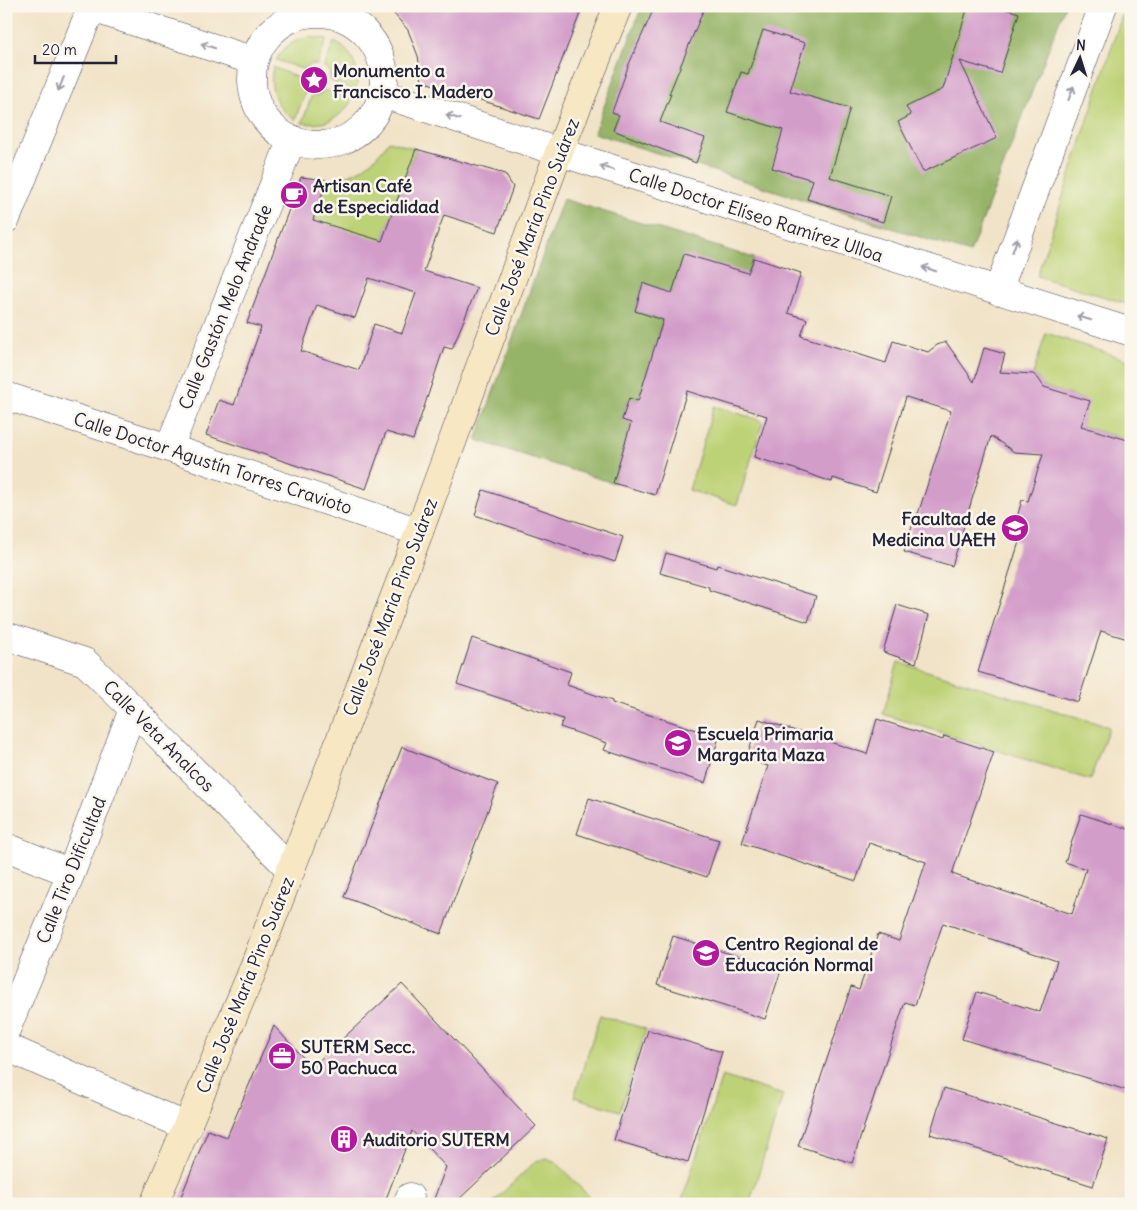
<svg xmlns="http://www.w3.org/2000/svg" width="1137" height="1210" viewBox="0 0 1137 1210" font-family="Delius,sans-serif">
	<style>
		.green { fill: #bdd276; stroke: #707a58 }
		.forest { fill: #96b467; stroke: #5c6b51 }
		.building { fill: #d39dca; fill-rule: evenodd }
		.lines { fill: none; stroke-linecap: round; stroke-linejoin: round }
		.street-casing { stroke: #413f50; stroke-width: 29 }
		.secondary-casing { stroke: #413f50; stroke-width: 29 }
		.street { stroke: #fff; stroke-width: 28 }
		.secondary { stroke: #f7e8c3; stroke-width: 28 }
		.oneway { stroke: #9c9ca7 }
		.labels { text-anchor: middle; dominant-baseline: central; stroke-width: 5; stroke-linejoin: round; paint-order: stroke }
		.poi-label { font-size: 18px; font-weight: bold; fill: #22223b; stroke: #fbf7ec; text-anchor: start }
		.street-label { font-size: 18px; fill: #22223b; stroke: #fbf7ec }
	</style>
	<rect width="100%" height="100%" fill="#fbf7ec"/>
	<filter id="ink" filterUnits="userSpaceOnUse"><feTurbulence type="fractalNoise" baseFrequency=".02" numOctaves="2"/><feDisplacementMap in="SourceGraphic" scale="10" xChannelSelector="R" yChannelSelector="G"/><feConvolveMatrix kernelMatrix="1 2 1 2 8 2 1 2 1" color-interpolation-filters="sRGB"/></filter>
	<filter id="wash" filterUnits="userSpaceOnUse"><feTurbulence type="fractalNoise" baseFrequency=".0096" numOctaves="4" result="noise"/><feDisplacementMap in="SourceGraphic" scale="20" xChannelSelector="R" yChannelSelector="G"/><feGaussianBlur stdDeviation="1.12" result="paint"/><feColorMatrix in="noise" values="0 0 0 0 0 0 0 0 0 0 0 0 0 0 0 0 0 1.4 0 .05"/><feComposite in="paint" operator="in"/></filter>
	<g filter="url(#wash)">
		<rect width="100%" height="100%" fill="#f1e3c7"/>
		<path class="green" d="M1125,6H1131V305L1037,276Z
			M312,37L327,39L317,65L311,64L302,69L276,60C285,45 295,39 312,37Z
			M334,42C353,49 360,71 356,91L331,81L329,71L324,67Z
			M273,67L298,78L301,88L305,92L295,120C276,108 268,89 273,67Z
			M326,90L352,100C340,120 324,126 302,123L312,95H318Z
			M389,141L416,149L377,256L313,220L327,180C356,176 372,165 389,141Z
			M1046,333L1131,361V441L1081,426L1089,401L1042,386L1038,378L1033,374Z
			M714,406L763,421L737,505L689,490Z
			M898,662L1109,727L1090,780L883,714Z
			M600,1015L646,1029L620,1111L574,1097Z
			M722,1076L783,1095L749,1204H681Z
			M547,1158L556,1162L596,1204H491L536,1161Z"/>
		<path class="forest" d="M642,6H1065L970,253L594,133Z
			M563,199L754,258L747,276L672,293L643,284L635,311L663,320L638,401L629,398L622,419L631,423L613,483L476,440Z"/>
		<g id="blocks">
			<path class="building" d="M387,6H583L539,119L422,81L418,56L408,30Z
				M655,6H705L669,94H671L660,122L705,138L696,163L613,130L619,115L612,112L629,64Z
				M968,6H995L1019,13L1000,73L960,61L997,138L923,172L898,122L911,115L906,107L943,89Z
				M763,30L805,43L790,91L850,108L830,177L891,196L883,222L807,199L813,180L772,168L783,130L727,112L741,72L748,74Z
				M416,149L505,174L513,187L497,232L444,215L424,271L477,288L452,349L444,347L413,440L386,432L366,489L206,435L219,400L234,405L261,327L247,323L301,177L327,180L313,220L382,241ZM369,278L416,293L402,333L374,324L359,370L301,351L317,305L355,318Z
				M684,254L748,273L754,258L801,273L788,313L807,319L801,336L886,363L893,341L928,352L937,345L946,342L974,382L984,348L1005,354L1000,372L1033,374L1038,378L1044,387L1090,401L1081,426L1131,441V640L1101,631L1078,702L978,672L1019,542L1015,540L1020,526L1015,524L1022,500L1028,501L1043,454L1014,452L991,436L952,566L904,552L916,514H918L951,411L906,397L876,492L833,478L832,482L783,465V466L754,457L767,416L687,391L655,495L613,483L631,423L622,420L629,398L638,401L663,320L635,311L643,283L672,293Z
				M483,490L623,537L615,562L475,515Z
				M666,553L716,568L717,565L816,596L808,622L709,590V587L660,573Z
				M897,605L929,615L916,663L883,652Z
				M472,638L571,672L567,685L612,701V703L719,737L705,783L604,750L607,743L560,727L563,719L457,684Z
				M759,719L867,754L877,719L943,740L944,736L994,752L952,874L1072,914L1086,869L1065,862L1081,814L1131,830V1075L1126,1090L962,1039L977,992L1040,1012L1057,961L943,923L915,1005L905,1002L852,1163L798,1146L851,987L859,990L878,934L899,941L926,862L869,843L856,881L742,843L768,766L746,759Z
				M402,747L498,784L441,934L344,897Z
				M589,798L719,840L707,877L577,834Z
				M673,936L781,970L765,1019L657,985Z
				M402,984L536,1126L454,1204H432L446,1167L412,1131L384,1204H178L208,1130L227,1137L274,1026L312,1067Z
				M648,1030L722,1052L688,1162L614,1140Z
				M944,1088L1108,1139L1093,1186L930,1134Z"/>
		</g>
	</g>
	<g filter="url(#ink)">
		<use href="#blocks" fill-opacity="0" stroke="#413f50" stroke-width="1"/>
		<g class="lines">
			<defs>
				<path id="street" d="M86,6L254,61
					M252 79a66 66 0 1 1 132 0a66 66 0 1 1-132 0Z
					M383,94L559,152L1131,332
					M6,219L92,6
					M998,291L1103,6
					M6,396L169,448L419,532
					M169,448L292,139
					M6,636L85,662L133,709L291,870
					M6,847L71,873
					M6,1030L71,873L133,709
					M6,1047L188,1127
					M407,1204L410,1197"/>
				<path id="secondary" d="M154,1204L250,977L419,532L559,152L618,6"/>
			</defs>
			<use href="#street" class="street-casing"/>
			<use href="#secondary" class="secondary-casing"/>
			<use href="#street" class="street"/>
			<use href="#secondary" class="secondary"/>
		</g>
		<defs><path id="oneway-shaft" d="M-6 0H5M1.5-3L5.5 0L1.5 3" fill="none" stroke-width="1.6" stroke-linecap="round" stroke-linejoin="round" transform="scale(1.25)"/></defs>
		<g class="oneway">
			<use href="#oneway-shaft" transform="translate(208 46) rotate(-162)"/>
			<use href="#oneway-shaft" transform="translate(61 84) rotate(112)"/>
			<use href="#oneway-shaft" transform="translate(1071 93) rotate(-70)"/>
			<use href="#oneway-shaft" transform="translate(453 117) rotate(-162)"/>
			<use href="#oneway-shaft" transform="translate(607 168) rotate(-162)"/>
			<use href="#oneway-shaft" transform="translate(1015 245) rotate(-70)"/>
			<use href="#oneway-shaft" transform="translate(929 269) rotate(-162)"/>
			<use href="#oneway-shaft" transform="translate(1084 318) rotate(-163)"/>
		</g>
	</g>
	<defs>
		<symbol id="sight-disc" viewBox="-11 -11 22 22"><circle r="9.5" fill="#b5179e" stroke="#fbf7ec"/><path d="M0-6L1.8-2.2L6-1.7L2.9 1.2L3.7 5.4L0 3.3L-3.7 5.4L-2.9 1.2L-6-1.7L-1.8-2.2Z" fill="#fff"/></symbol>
		<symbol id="cafe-disc" viewBox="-11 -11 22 22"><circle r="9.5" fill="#b5179e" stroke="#fbf7ec"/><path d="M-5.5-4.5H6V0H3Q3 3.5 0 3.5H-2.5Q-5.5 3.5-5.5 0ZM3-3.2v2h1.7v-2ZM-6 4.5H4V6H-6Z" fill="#fff"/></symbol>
		<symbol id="university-disc" viewBox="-11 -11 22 22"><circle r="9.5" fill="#b5179e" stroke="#fbf7ec"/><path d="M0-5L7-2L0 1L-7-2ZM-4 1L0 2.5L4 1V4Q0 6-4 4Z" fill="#fff"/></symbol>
		<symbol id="school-disc" viewBox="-11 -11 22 22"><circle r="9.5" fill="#b5179e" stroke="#fbf7ec"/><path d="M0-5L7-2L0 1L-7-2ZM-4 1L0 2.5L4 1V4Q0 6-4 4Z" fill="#fff"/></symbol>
		<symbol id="office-disc" viewBox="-11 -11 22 22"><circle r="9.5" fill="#b5179e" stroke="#fbf7ec"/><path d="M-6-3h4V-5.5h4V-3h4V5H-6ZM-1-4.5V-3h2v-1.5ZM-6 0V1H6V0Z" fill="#fff"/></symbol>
		<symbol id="building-disc" viewBox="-11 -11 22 22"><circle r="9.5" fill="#b5179e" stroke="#fbf7ec"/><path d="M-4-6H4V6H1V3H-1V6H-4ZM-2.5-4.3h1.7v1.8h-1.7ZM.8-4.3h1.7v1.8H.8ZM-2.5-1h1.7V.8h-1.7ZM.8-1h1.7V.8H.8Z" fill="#fff"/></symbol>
	</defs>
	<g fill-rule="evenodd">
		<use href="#sight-disc" x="298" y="64" width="32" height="32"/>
		<use href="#cafe-disc" x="278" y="179" width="32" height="32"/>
		<use href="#university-disc" x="999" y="512" width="32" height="32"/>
		<use href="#school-disc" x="662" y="727" width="32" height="32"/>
		<use href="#school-disc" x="690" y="937" width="32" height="32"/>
		<use href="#office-disc" x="266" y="1040" width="32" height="32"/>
		<use href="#building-disc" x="328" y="1123" width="32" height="32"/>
	</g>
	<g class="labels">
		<g class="poi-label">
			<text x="333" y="70">Monumento a<tspan x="333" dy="21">Francisco I. Madero</tspan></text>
			<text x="313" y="185">Artisan Café<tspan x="313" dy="21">de Especialidad</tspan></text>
			<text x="996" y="518" text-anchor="end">Facultad de<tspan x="996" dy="21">Medicina UAEH</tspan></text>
			<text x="697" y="733">Escuela Primaria<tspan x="697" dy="21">Margarita Maza</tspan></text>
			<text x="725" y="943">Centro Regional de<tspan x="725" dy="21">Educación Normal</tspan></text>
			<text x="301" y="1046">SUTERM Secc.<tspan x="301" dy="21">50 Pachuca</tspan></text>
			<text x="363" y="1139">Auditorio SUTERM</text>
		</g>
		<g class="street-label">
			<text transform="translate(756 215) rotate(18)">Calle Doctor Elíseo Ramírez Ulloa</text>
			<text transform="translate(532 227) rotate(-69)">Calle José María Pino Suárez</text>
			<text transform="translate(225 307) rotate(-68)">Calle Gastón Melo Andrade</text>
			<text transform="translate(213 463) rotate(18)">Calle Doctor Agustín Torres Cravioto</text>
			<text transform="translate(390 607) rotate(-69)">Calle José María Pino Suárez</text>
			<text transform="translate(159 736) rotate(45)">Calle Veta Analcos</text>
			<text transform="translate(71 870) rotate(-68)">Calle Tiro Dificultad</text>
			<text transform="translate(245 985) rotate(-68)">Calle José María Pino Suárez</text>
		</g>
	</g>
	<rect width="1137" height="1210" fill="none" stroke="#fbf7ec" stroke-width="25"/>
	<g transform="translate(1080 58) rotate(4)" stroke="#fbf7ec" stroke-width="4" paint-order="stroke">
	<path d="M0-4L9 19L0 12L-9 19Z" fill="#22223b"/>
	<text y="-8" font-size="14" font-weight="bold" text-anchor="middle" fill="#22223b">N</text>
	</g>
	<path d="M35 55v8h81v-8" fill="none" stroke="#22223b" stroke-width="2.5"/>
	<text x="42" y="55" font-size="15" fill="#22223b" stroke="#fbf7ec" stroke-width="4" paint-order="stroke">20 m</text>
</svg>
